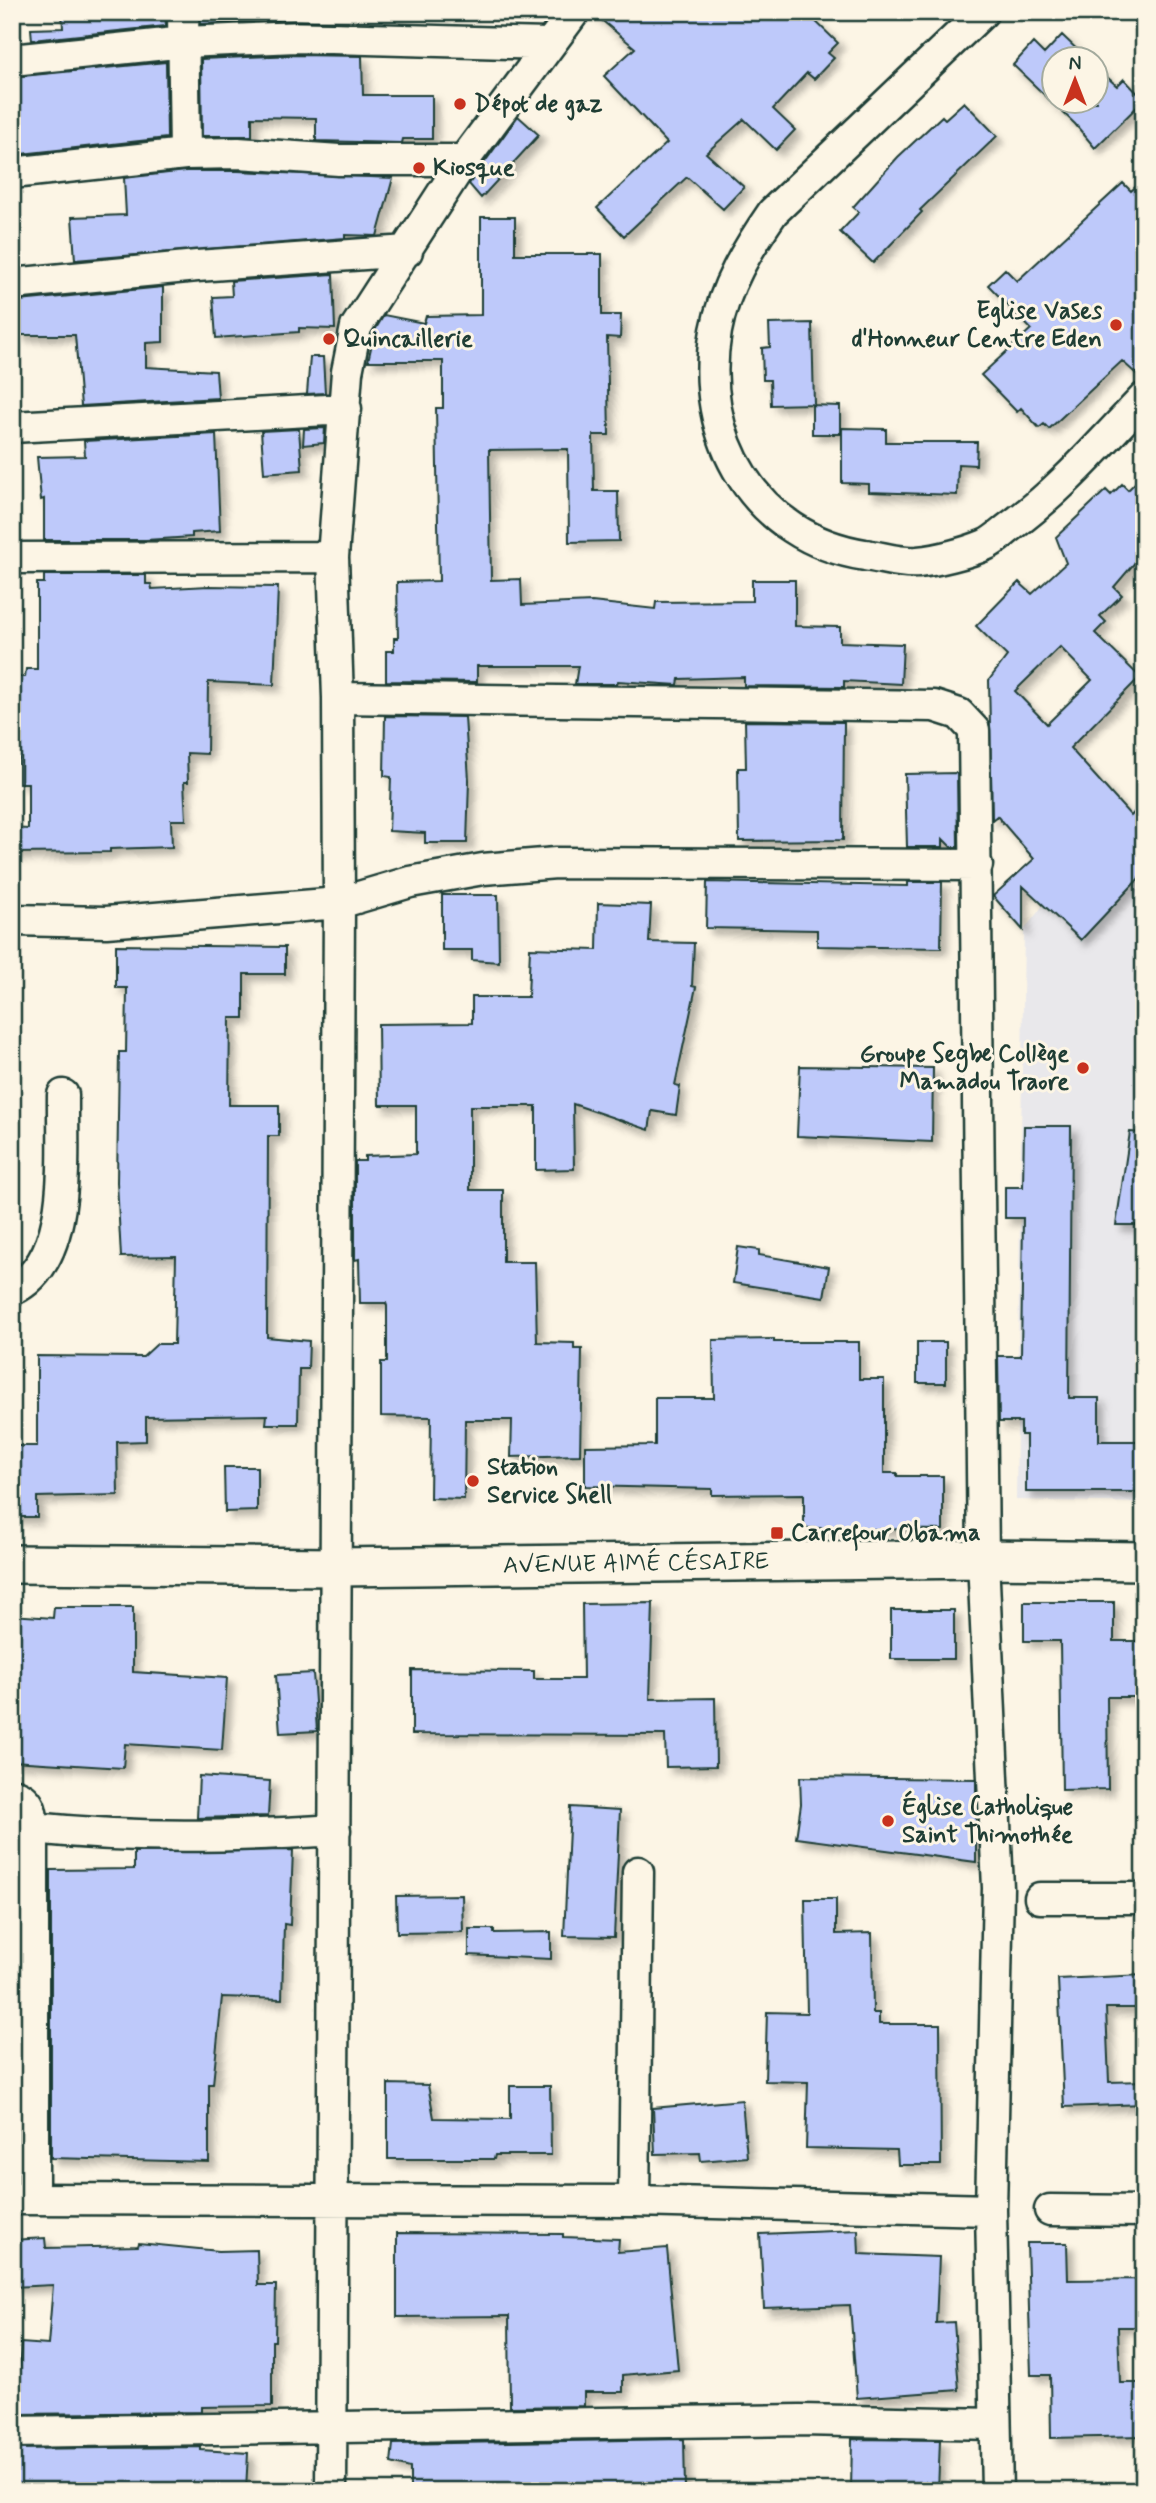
<svg xmlns="http://www.w3.org/2000/svg" width="1156" height="2503" viewBox="0 0 1156 2503" font-family="Mynerve,sans-serif">
	<style>
		.built { fill: #e9e8eb }
		.building { fill: #bec9fa; stroke: #1f3d34; stroke-width: 2; fill-rule: evenodd; filter: url(#shadow) }
		.lines { fill: none; stroke-linecap: round; stroke-linejoin: round }
		.minor-casing { stroke: #1f3d34; stroke-width: 35 }
		.tertiary-casing { stroke: #1f3d34; stroke-width: 42 }
		.minor { stroke: #fcf5e5; stroke-width: 30 }
		.tertiary { stroke: #fcf5e5; stroke-width: 37 }
		.poi-dot { fill: #c8321e; stroke: #fcf5e5; stroke-width: 2.5 }
		.labels { text-anchor: middle; dominant-baseline: central; stroke-width: 6; stroke-linejoin: round; paint-order: stroke }
		.poi-label { font-size: 24px; font-weight: bold; fill: #1f3d34; stroke: #fcf5e5; text-anchor: start }
		.street-label { font-size: 24px; fill: #1f3d34; stroke: #fcf5e5 }
	</style>
	<defs>
		<filter id="shadow"><feDropShadow dx="6" dy="6" stdDeviation="3.5" flood-color="#0004"/></filter>
	</defs>
	<rect width="100%" height="100%" fill="#fcf5e5"/>
	<filter id="ink" filterUnits="userSpaceOnUse"><feTurbulence type="fractalNoise" baseFrequency=".0143" numOctaves="2"/><feDisplacementMap in="SourceGraphic" scale="14" xChannelSelector="R" yChannelSelector="G"/><feConvolveMatrix kernelMatrix="1 2 1 2 8 2 1 2 1" color-interpolation-filters="sRGB"/></filter>
	<g filter="url(#ink)">
		<path class="built" d="M1143,800L1144,1503L1016,1500L1024,930L1055,890Z"/>
		<path class="building" d="M62,12H165L166,26L32,40L31,29L63,28Z
			M200,12H278V20L201,24Z
			M592,12H806L838,43L828,53L834,58L814,79L807,73L773,109L795,130L776,150L744,119L706,153L744,187L723,209L687,177L624,236L597,208L667,143L604,76L635,48Z
			M1062,35L1088,60H1054V102H1096V67L1117,86L1124,79L1144,100L1095,148L1075,124L1013,65L1033,43L1044,54Z
			M296,55L362,56L363,95H432V139H403L402,143L316,141V118L252,117V136H202L201,59Z
			M166,62L167,138L12,155V77Z
			M964,102L997,136L920,210L922,212L873,263L840,232L859,212L853,207L898,157L942,116L945,119Z
			M518,116L539,135L481,198L469,184Z
			M186,171H238L393,178L377,236L345,235V238L75,260L72,217L126,215L124,178Z
			M1144,179V381L1122,361L1049,429L1044,424L1039,428L1021,408L1017,412L981,375L1031,329L988,285L1005,269L1017,281L1123,183L1131,191Z
			M481,217H515V254H602V315H621L620,338L607,337L609,435H593L594,491H618L619,541L569,542L568,449L489,450L491,580L521,579L522,605L592,602L655,609L656,602L752,601V580H795V626L840,627V642L903,644L901,684L844,681V687L744,686V677L679,679L678,685L618,681L617,684H575L578,666H477V682L386,681V651H394V638H398L397,582L439,581L436,408H443V361H368L375,330L384,315L424,323L426,316L481,315Z
			M333,274L335,329L299,328V332L216,338L213,297L232,296L231,281Z
			M163,287V342L146,343V367L216,371L218,398L81,406L75,335H19V301Z
			M812,323L814,404L771,405L770,380H763L762,348L770,347L769,324Z
			M310,357H323L325,393L307,394Z
			M812,405L840,406V434H812Z
			M325,428L324,443L303,445L304,429Z
			M842,428L886,429V442H977L976,465L958,464L957,495L869,492V484L842,483Z
			M299,429L302,470L264,473L261,431Z
			M216,434L220,531L192,533V537L146,540H44V499L41,500L37,457L85,456L84,441Z
			M1144,474V552L1114,587L1122,595L1100,616L1106,622L1095,633L1140,677L1070,748L1131,816L1144,802V873L1081,940L1023,886V930L993,896L1034,859L997,816L992,820L989,680L1007,656L976,626L1019,582L1032,594L1066,563L1056,537L1106,490L1111,495L1122,484L1128,490ZM1060,647L1092,680L1047,724L1015,691Z
			M44,575H146V584H151L152,589L209,586L278,587L274,685L208,682L207,754L187,753L188,782H184L186,820H171L172,847L110,849V852L12,853V828L28,829V783H19V708H12V677H25L26,669H37V583H44Z
			M385,716L465,717L469,780L467,843H425V833L389,831L391,777L384,776Z
			M745,721L844,722L843,840L739,841L738,768H746Z
			M957,773L958,847H951L943,839V847H907L905,774Z
			M707,882L908,886V882H942L941,948L817,946V930L706,928Z
			M442,895H498L499,962L472,960V950H442Z
			M598,903L651,905L649,942L694,943L692,986L696,987L675,1085L680,1086L676,1115L652,1111L649,1130L573,1104L574,1169L536,1170V1106H470V1190H503V1262H535L537,1342L574,1343V1349H582L580,1455L511,1457L512,1420H465L464,1499L430,1498L431,1417L381,1416V1362H387V1306L386,1303H360L359,1259L355,1260V1161H365V1156L416,1154V1105H379L378,1024L472,1023V997H528L530,948L597,950Z
			M116,945L285,947V974H244V1018H230L229,1105H279V1136H268L267,1337L309,1341L308,1369H299L298,1424H266L267,1415L146,1417V1441L117,1442L118,1495L37,1497V1517H12V1446H37V1356L143,1357L157,1344H174L176,1256L121,1257L117,1182L119,1052H126L127,988H116Z
			M800,1066L933,1068L932,1142L797,1136Z
			M1024,1126H1071L1069,1398H1099V1441H1142V1492H1026V1435H1021V1422H999L998,1356H1021L1023,1218H1005V1187H1023Z
			M1130,1132L1144,1133V1225H1116Z
			M738,1247L759,1250V1255L829,1267L824,1297L733,1283Z
			M774,1339V1342H859V1379H884V1473H897V1476H943V1530L804,1528V1494L712,1495V1489L585,1486V1446L655,1445V1398H714L713,1340Z
			M917,1342H946V1383H917Z
			M224,1467H257V1511L225,1512Z
			M1024,1602H1114V1641H1144V1697H1107L1108,1789L1062,1790L1060,1641H1024Z
			M653,1603L650,1699L715,1698L716,1766L666,1767L665,1735L412,1734V1670L534,1671V1679H583L582,1604Z
			M54,1607H133V1672L227,1678L222,1750L125,1744L123,1768L12,1761V1615L53,1618Z
			M891,1610H954V1659H891Z
			M313,1673L317,1731L280,1733L276,1675Z
			M199,1776L270,1781L268,1816L197,1818Z
			M800,1777L976,1779V1862L796,1838L801,1804Z
			M570,1807L620,1810L614,1937L564,1936Z
			M293,1850L290,1925L284,1924L282,1999L222,1997L213,2084H209V2162L51,2158V1870L134,1869V1852Z
			M462,1895L463,1932L397,1933L396,1896Z
			M805,1899H836V1934L872,1933L873,2013H879V2024H940L941,2165H898L897,2150L806,2148L808,2082L765,2081L767,2012L807,2013Z
			M469,1929H494V1933L551,1932V1959L469,1955Z
			M1144,1975V2008H1106L1109,2082L1144,2081V2104L1064,2107L1058,1979Z
			M12,2020H16V2145H12Z
			M388,2084L428,2085L434,2118L510,2119V2086H550L551,2155H495L494,2159H388Z
			M742,2100L747,2157L701,2161L700,2153L655,2154L653,2108Z
			M858,2230L859,2254L939,2257L936,2323L954,2322L959,2390L857,2398L850,2305L764,2308L760,2234Z
			M397,2233L563,2234V2237L619,2239L618,2252L667,2248L678,2370L623,2375V2392H584V2406L510,2407L509,2316L397,2317Z
			M45,2238L46,2248L138,2246L139,2243L219,2251L257,2250L258,2285H276L275,2341H272V2406L201,2407V2412L16,2414L21,2343L48,2345L53,2285L12,2287V2240Z
			M1027,2243H1067L1068,2280L1144,2279V2327H1118L1120,2383H1144V2436L1051,2438L1050,2375H1031Z
			M684,2439L685,2489L410,2491V2468L391,2463L393,2444Z
			M852,2439L940,2440L938,2491L851,2490Z
			M201,2447V2450L248,2453L246,2491L12,2489V2449Z"/>
		<g class="lines">
			<defs>
				<path id="minor" d="M183,12L185,154
					M983,12L773,212C748,248 724,287 716,331C697,437 755,538 865,555C881,557 902,564 918,562C938,560 966,553 985,545C994,541 1002,533 1010,527C1061,490 1101,443 1144,398
					M12,60L185,42L296,37L548,44
					M12,173L185,154L238,153L339,160H464
					M12,284L197,266L407,251
					M12,427L346,409
					M12,558L333,557
					M338,698L934,706L959,714L974,730L983,1559L998,1888L991,2210L997,2491
					M12,920L106,922L339,903L410,882L483,869L556,863L977,865
					M12,1290C74,1261 62,1153 63,1095
					M12,1794C31,1798 32,1812 33,1828C139,1839 229,1837 335,1830
					M33,1828V2199
					M1040,1898H1144
					M12,2199L634,2201L991,2210
					M634,2201L638,1872
					M1050,2210L1144,2211
					M12,2432L800,2420L995,2424
					M331,2491L339,903L338,698L333,557L347,372L356,327L464,160L574,12"/>
				<path id="tertiary" d="M12,1564L337,1567L983,1559L1144,1561"/>
			</defs>
			<use href="#minor" class="minor-casing"/>
			<use href="#tertiary" class="tertiary-casing"/>
			<use href="#minor" class="minor"/>
			<use href="#tertiary" class="tertiary"/>
		</g>
	</g>
	<g class="poi-dot">
		<circle cx="460" cy="104" r="7"/>
		<circle cx="419" cy="168" r="7"/>
		<circle cx="1116" cy="325" r="7"/>
		<circle cx="329" cy="339" r="7"/>
		<circle cx="1083" cy="1068" r="7"/>
		<circle cx="473" cy="1481" r="7"/>
		<rect x="770" y="1526" width="14" height="14" rx="3.5"/>
		<circle cx="888" cy="1821" r="7"/>
	</g>
	<g class="labels">
		<g class="poi-label">
			<text x="474" y="104">Dépot de gaz</text>
			<text x="433" y="168">Kiosque</text>
			<text x="1102" y="311" text-anchor="end">Eglise Vases<tspan x="1102" dy="28">d'Honneur Centre Eden</tspan></text>
			<text x="343" y="339">Quincaillerie</text>
			<text x="1069" y="1054" text-anchor="end">Groupe Segbe Collège<tspan x="1069" dy="28">Mamadou Traore</tspan></text>
			<text x="487" y="1467">Station<tspan x="487" dy="28">Service Shell</tspan></text>
			<text x="791" y="1533">Carrefour Obama</text>
			<text x="902" y="1807">Église Catholique<tspan x="902" dy="28">Saint Thimothée</tspan></text>
		</g>
		<g class="street-label">
			<text transform="translate(636 1564) rotate(-1)">AVENUE AIMÉ CÉSAIRE</text>
		</g>
	</g>
	<rect width="1156" height="2503" fill="none" stroke="#fcf5e5" stroke-width="42"/>
	<rect x="21" y="21" width="1114" height="2461" fill="none" stroke="#1f3d34" stroke-width="2.5" filter="url(#ink)"/>
	<g transform="translate(1075 80)"><circle r="33" fill="#fcf5e5" stroke="#a4ab9e" stroke-width="2"/>
	<path d="M0-5L12 26L0 18L-12 26Z" fill="#c8321e"/>
	<text y="-10" font-size="19" font-weight="bold" text-anchor="middle" fill="#1f3d34">N</text>
	</g>
</svg>
